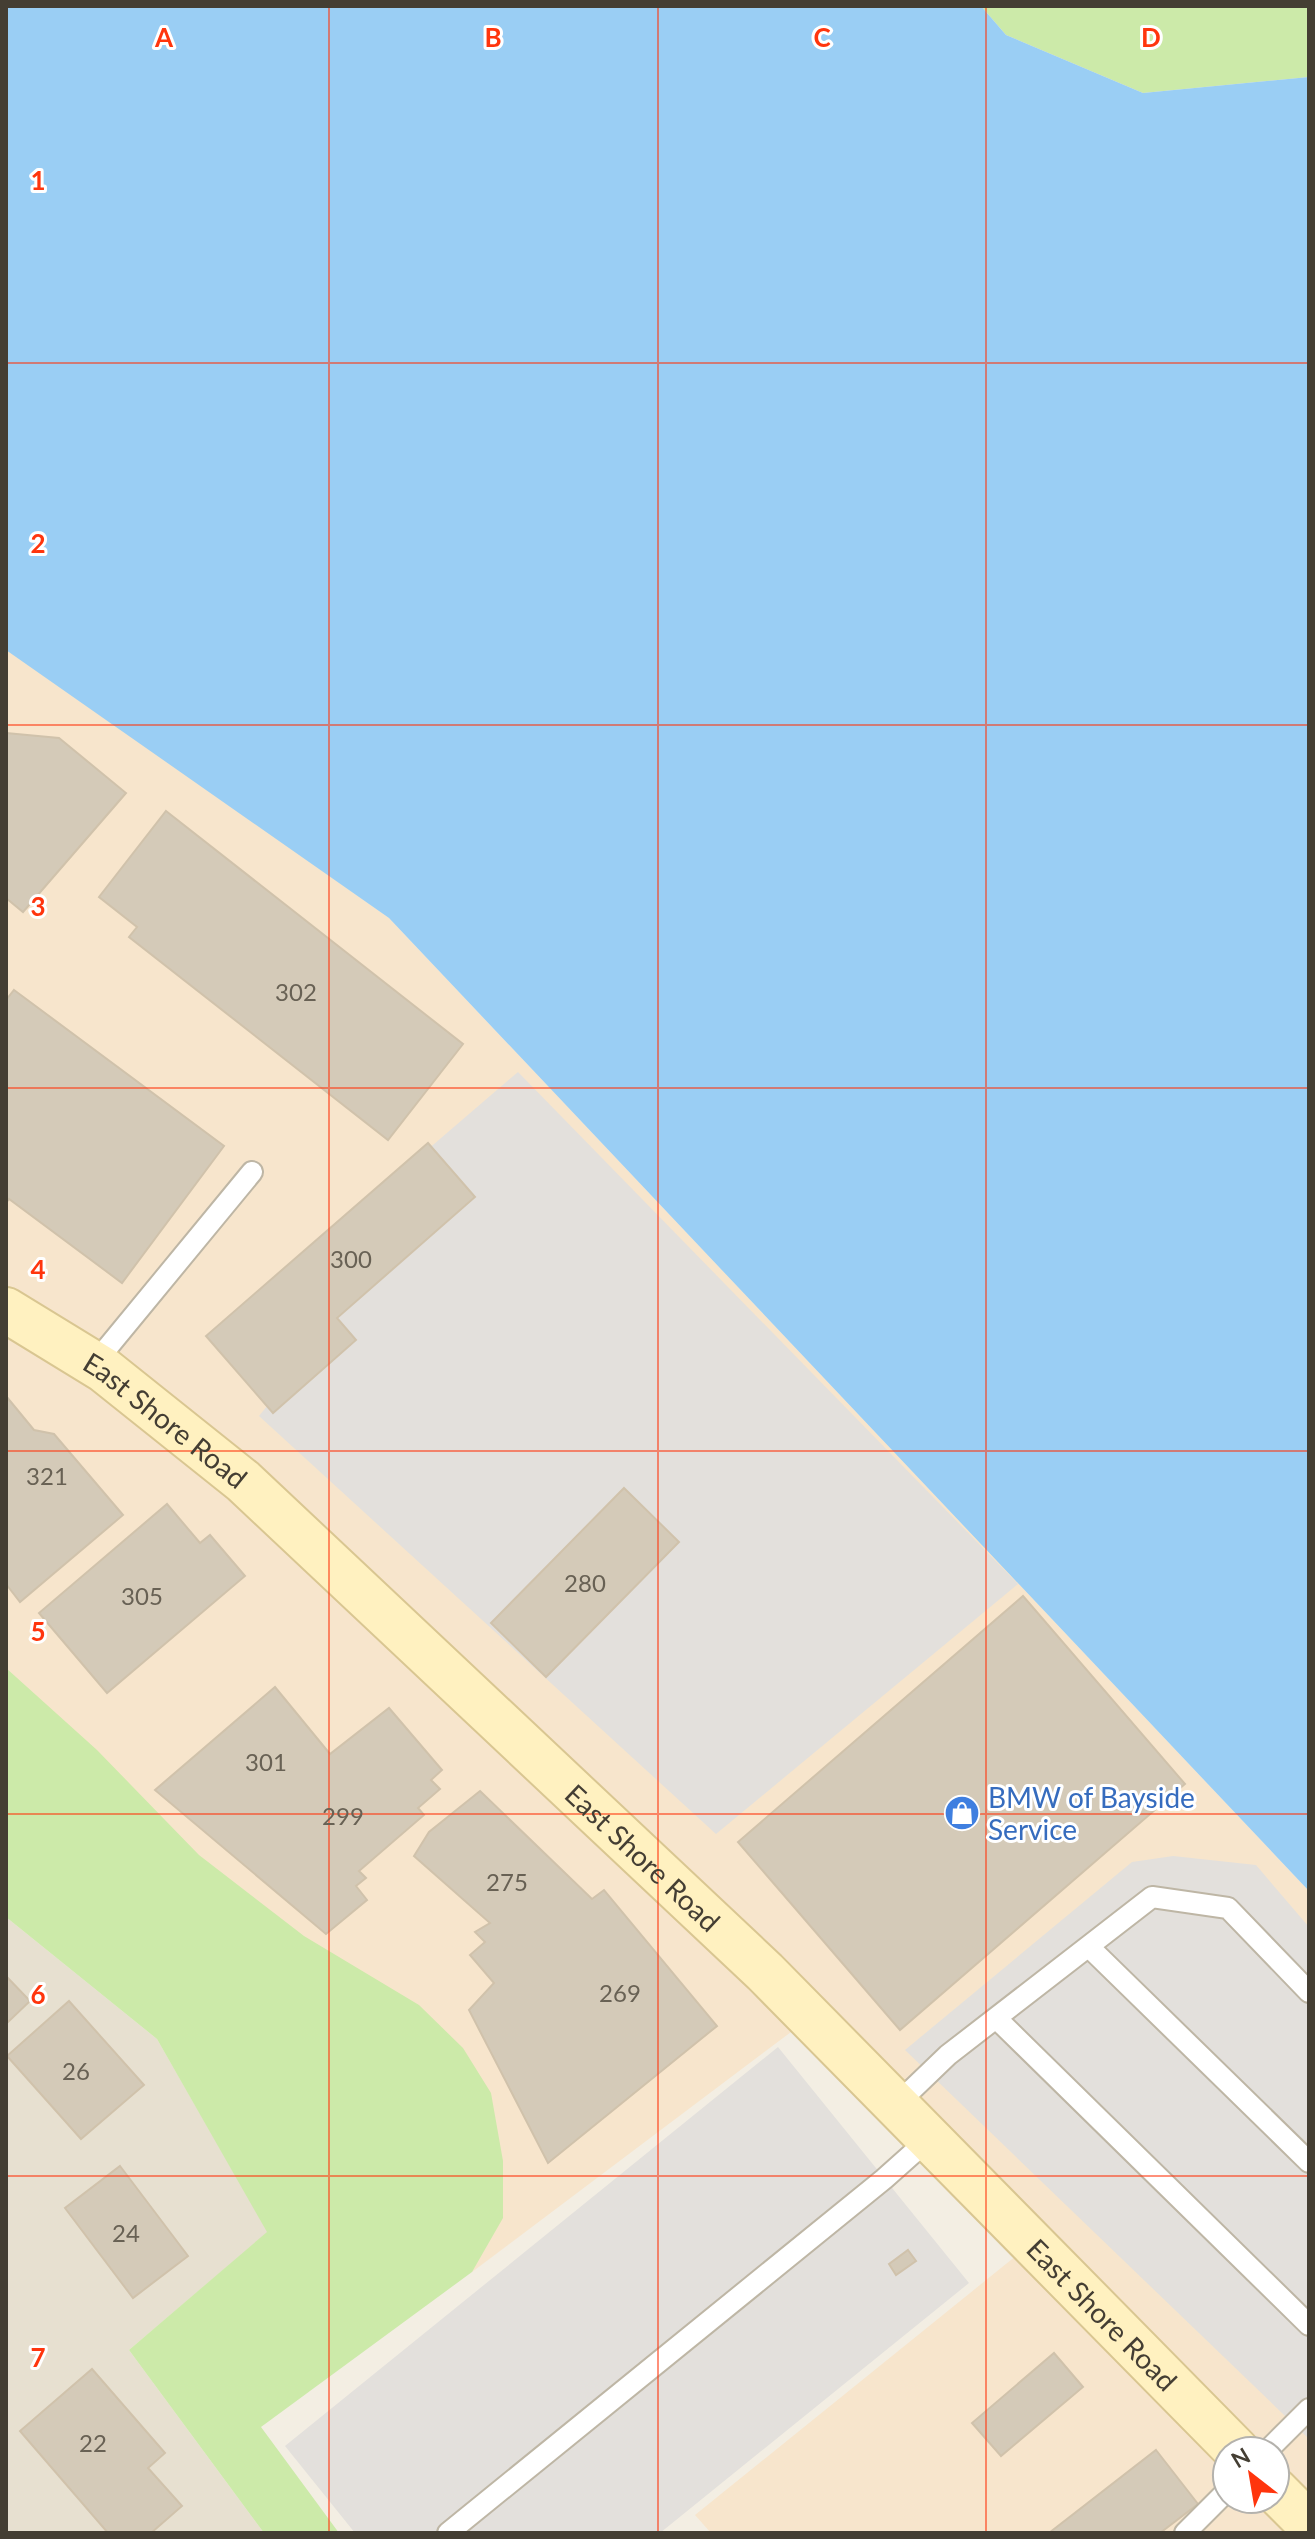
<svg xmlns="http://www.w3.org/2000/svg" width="1315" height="2539" viewBox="0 0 1315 2539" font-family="Lato,sans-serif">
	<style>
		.residential { fill: #e7e0d0 }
		.commercial { fill: #f7e5cc; fill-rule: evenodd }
		.green { fill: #cceaa9 }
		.parking { fill: #e3e0dc }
		.water { fill: #9acef4 }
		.building { fill: #d4cab8; stroke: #d0c2ab; stroke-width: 2 }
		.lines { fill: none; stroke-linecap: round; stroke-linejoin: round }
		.service-casing { stroke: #beb6a5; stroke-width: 24 }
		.secondary-casing { stroke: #d9c691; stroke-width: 48 }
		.service { stroke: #fff; stroke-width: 20 }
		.secondary { stroke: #fff1c0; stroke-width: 44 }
		.grid { fill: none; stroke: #ff350d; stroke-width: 2; stroke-opacity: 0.55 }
		.labels { text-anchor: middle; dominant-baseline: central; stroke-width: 6; stroke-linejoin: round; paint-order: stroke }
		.number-label { font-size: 24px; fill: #686154 }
		.street-label { font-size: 28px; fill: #443e33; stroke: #fff }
		.shop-label { font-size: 28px; fill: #366cbe; stroke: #fff; text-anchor: start }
		.grid-label { font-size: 26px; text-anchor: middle; font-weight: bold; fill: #ff350d; stroke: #fff; stroke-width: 6; stroke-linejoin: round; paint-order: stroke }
	</style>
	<rect width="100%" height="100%" fill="#f3eee3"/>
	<path class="residential" d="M6,1917L157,2039L268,2232L129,2350L264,2533H6Z"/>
	<path class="commercial" d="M6,647L389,918L1309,1891V2533H711L695,2515L1032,2243L811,2017L472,2272L96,1775L6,1695ZM1227,2451H1275V2499H1227Z"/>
	<path class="green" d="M981,6H1309V77L1143,93L1006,35Z
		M6,1668L97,1750L199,1855L304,1936L419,2005L463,2048L491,2093L503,2161V2218L472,2272L261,2427L339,2533H264L129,2350L267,2232L157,2039L6,1917Z"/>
	<path class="parking" d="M518,1072L1018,1584L716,1834L259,1416L330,1329L284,1273Z
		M1173,1856L1256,1865L1309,1927V2439L905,2050L1132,1862Z
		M778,2047L969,2283L660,2533H355L285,2446Z"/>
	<path class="water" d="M6,6H981L1006,35L1143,93L1309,77V1891L389,918L6,650Z"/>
	<path class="building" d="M6,733L59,738L126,793L23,912L6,898Z
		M166,811L463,1044L388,1140L129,937L137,927L99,897Z
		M14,990L224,1146L122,1283L9,1199L6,1203V1000Z
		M428,1143L475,1197L337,1318L356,1340L273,1413L206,1336Z
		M6,1396L34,1430L54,1434L123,1515L20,1602L6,1584Z
		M624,1488L679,1542L546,1677L491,1623Z
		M167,1504L200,1543L210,1535L245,1576L107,1693L39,1613Z
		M1023,1596L1185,1784L900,2030L738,1842Z
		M275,1687L330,1754L389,1708L442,1770L431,1780L440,1789L418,1808L424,1815L359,1871L366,1878L356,1886L367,1900L326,1934L155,1790Z
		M480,1791L592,1899L604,1890L717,2026L548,2163L469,2010L494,1983L470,1955L485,1942L475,1932L490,1923L414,1856L429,1832Z
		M6,1976L30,2001L6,2024Z
		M69,2001L144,2085L81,2139L7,2056Z
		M120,2166L188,2256L133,2298L65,2208Z
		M908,2250L916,2261L896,2275L889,2264Z
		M1054,2353L1083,2387L1001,2456L972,2423Z
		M92,2369L165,2453L148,2468L182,2506L151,2533H108L20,2431Z
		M1156,2450L1198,2504L1160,2533H1049Z"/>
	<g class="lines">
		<defs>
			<path id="service" d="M94,1364L252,1172
				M1089,1947L1309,2162
				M996,2018L1309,2325
				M897,2104L948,2055L1152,1897L1228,1908L1309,1992
				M1267,2451L1309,2409
				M448,2533L884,2179L930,2138
				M1185,2533L1227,2491"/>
			<g id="secondary">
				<path id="s1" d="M6,1310L104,1370L243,1481L765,1972L1237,2451"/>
				<path d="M1275,2490L1309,2524"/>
			</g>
		</defs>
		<use href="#service" class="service-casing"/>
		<use href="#secondary" class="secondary-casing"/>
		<use href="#service" class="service"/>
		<use href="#secondary" class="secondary"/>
	</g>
	<path class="grid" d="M329,6V2533M658,6V2533M986,6V2533M6,363H1309M6,725H1309M6,1088H1309M6,1451H1309M6,1814H1309M6,2176H1309"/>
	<defs>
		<symbol id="shop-disc" viewBox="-11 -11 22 22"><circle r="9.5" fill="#3f7fe0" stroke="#fff"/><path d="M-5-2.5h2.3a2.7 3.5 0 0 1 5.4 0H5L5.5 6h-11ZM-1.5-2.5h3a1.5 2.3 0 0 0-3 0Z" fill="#fff"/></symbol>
	</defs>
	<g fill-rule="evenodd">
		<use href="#shop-disc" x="942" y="1793" width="40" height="40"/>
	</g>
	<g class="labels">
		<g class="number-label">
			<text x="296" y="991">302</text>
			<text x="351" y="1258">300</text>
			<text x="47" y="1475">321</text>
			<text x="585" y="1582">280</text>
			<text x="142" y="1595">305</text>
			<text x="266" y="1761">301</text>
			<text x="343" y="1815">299</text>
			<text x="507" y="1881">275</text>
			<text x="620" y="1992">269</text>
			<text x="76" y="2070">26</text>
			<text x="126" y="2232">24</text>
			<text x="93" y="2442">22</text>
		</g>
		<g class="street-label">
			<text stroke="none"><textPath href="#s1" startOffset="194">East Shore Road</textPath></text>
			<text stroke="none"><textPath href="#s1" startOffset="842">East Shore Road</textPath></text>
			<text stroke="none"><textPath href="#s1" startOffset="1490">East Shore Road</textPath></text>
		</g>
		<g class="shop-label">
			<text x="988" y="1797">BMW of Bayside<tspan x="988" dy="32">Service</tspan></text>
		</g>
	</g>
	<g class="grid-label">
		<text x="164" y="47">A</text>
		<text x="493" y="47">B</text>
		<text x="822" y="47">C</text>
		<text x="1151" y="47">D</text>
		<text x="38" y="190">1</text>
		<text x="38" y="553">2</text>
		<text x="38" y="916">3</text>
		<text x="38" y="1279">4</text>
		<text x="38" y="1641">5</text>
		<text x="38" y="2004">6</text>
		<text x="38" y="2367">7</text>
	</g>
	<rect width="1315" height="2539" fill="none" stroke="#443e33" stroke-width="16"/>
	<g transform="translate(1251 2475) rotate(329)"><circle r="38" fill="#ffffff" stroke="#b4b2ad" stroke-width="2"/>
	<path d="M0-6L14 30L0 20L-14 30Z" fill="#ff350d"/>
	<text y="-12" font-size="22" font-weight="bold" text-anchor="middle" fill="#443e33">N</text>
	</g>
</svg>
